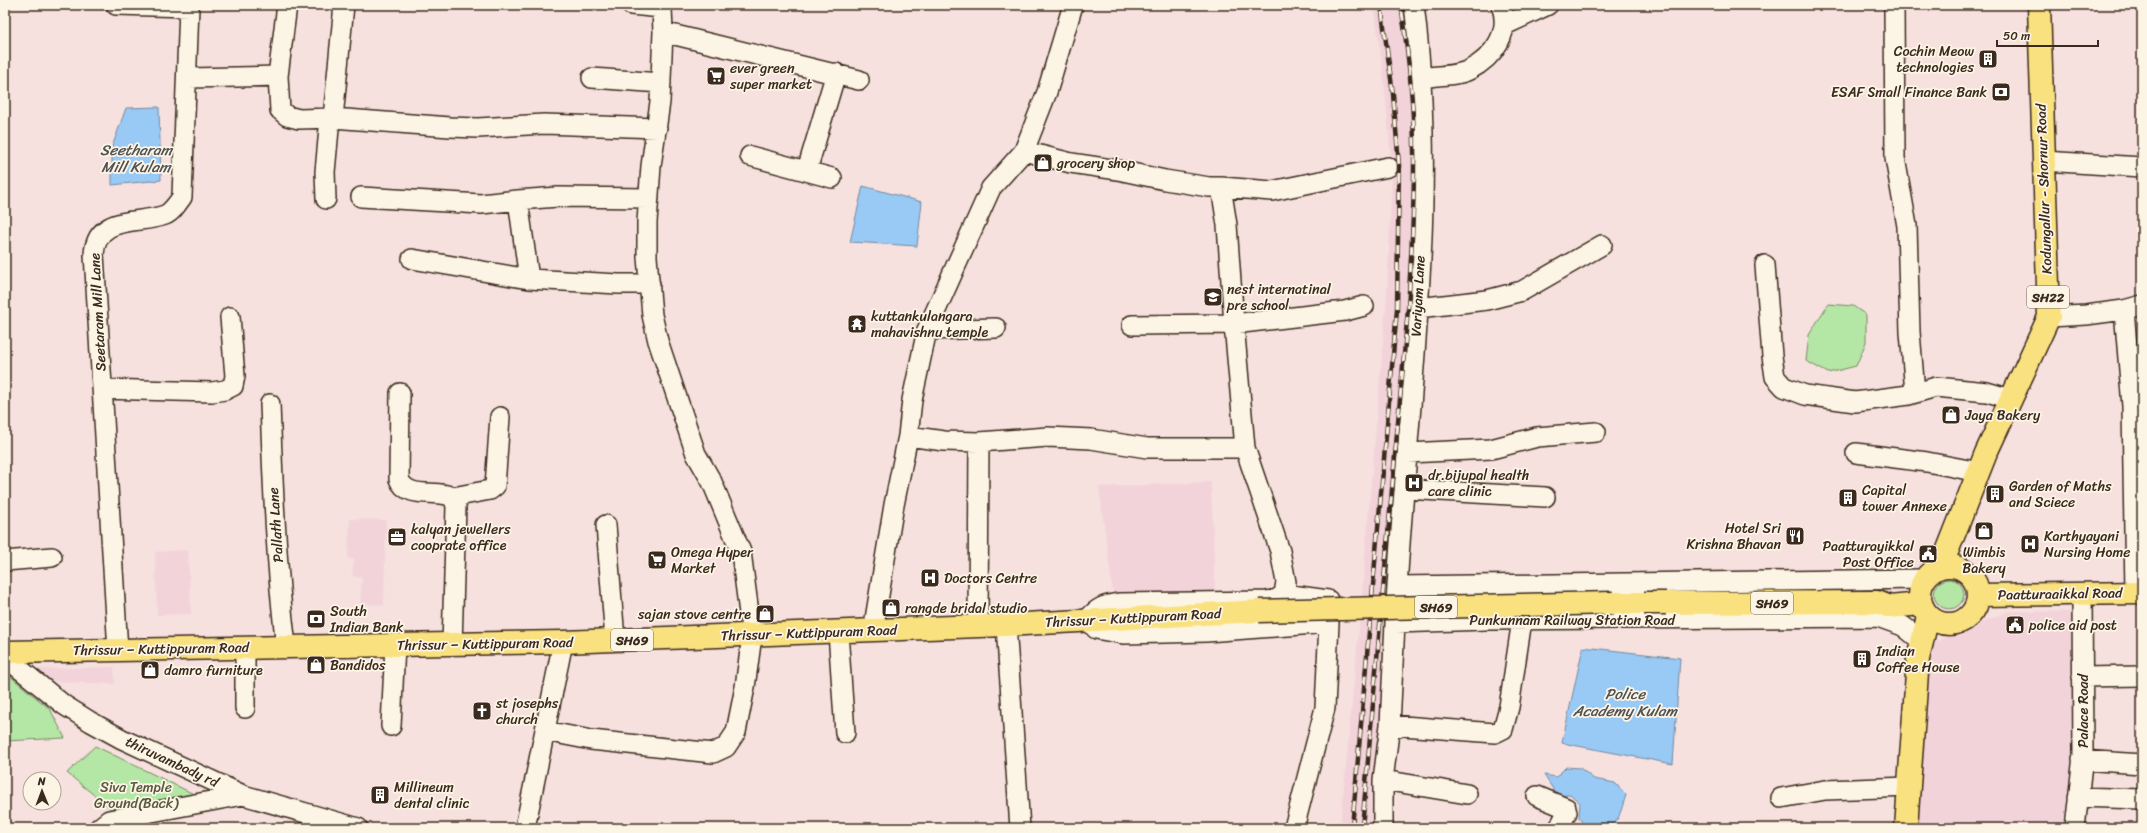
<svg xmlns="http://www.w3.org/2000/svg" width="2147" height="833" viewBox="0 0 2147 833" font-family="Sriracha,sans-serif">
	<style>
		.built { fill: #f2d3da }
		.green { fill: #b4e6a6; stroke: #788862 }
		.water { fill: #99c9f5; stroke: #73899f }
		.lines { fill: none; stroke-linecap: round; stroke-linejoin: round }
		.minor-casing { stroke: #3b2a1e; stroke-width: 22 }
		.major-casing { stroke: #3b2a1e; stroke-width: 25 }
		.minor { stroke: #fcf5e5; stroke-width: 19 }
		.major { stroke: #fae180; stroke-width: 22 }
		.rail-casing { stroke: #3b2a1e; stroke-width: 4.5 }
		.rail { stroke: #fcf5e5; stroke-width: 3; stroke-dasharray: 9; stroke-linecap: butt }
		.major-bridge-casing { stroke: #3b2a1e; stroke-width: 25; stroke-linecap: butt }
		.major-bridge { stroke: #fae180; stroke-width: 22 }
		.labels { text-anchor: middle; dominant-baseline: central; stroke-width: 3.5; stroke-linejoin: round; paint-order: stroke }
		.shield { fill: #fcf5e5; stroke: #75675a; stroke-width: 1 }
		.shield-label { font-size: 13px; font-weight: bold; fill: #3b2a1e }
		.poi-label { font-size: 14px; fill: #3b2a1e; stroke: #fcf5e5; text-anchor: start }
		.street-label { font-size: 14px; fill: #3b2a1e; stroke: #fcf5e5 }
		.park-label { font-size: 14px; fill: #595940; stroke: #fcf5e5 }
		.water-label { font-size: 15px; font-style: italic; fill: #525254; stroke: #fcf5e5 }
	</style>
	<rect width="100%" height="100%" fill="#f6e1df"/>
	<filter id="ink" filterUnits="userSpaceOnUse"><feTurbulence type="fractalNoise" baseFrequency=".025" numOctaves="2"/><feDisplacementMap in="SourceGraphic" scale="8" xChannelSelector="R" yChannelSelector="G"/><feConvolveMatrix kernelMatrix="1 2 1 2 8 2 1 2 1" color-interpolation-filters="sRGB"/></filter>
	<g filter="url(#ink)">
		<path class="built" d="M1374,5H1422L1429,62L1431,111L1382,828H1340L1359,628L1387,294L1392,172L1385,89Z
			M1211,482L1215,591L1113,593L1099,487Z
			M350,519L386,520L384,605L360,603L362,578L352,576L354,560L348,559Z
			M188,550L191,614L157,615L155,552Z
			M2009,611L2077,612L2072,828H1917L1925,662L1935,642Z
			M114,667L115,684L40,681L38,669Z"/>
		<path class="green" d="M1828,304L1853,306L1866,315V342L1856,366L1828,373L1806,361L1809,335Z
			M1934 594a15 15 0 1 1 30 0a15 15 0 1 1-30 0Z
			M5,672L50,709L65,738L5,741Z
			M95,746L202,798L131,825L67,773Z"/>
		<path class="water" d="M159,107L161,180L112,185V147L126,108Z
			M863,186L922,202L917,246L850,242Z
			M1583,647L1680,658L1673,764L1562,743Z
			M1566,767L1580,768L1594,779L1615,783L1626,795C1616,827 1617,828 1585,828L1579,817L1580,803L1570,794L1558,797L1544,775L1556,777Z"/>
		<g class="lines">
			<defs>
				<path id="minor" d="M116,5L189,7L182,197C177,204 172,212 165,215C138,225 97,214 94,254L118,651
					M631,5L662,8L663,32
					M1894,5L1895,158L1907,226L1910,332L1915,393
					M1505,25L1548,5
					M278,76L287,5
					M188,78L278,76L280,110L287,116L299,119L333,118L450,127L478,128L544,124L657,128
					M592,78L661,83
					M1419,78C1432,76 1458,76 1469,70C1493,58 1512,32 1501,5
					M333,118L344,5
					M1024,151L1071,163L1118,170L1165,180L1209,187H1221L1227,225L1234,324L1132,325
					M750,156L832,178
					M2043,161L2142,167
					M807,170L836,73
					M1221,187L1272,191L1388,167
					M361,197L481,204L518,200L529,279L618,284H650
					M326,199L325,172L330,118
					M518,200L558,197L649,198
					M412,259L529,279
					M1765,265L1772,356L1775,377L1784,387L1805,395L1855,402L1909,395L1936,387L1987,392L2011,399
					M1418,308L1487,300L1522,291L1602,245
					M2124,310L2142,305
					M2049,317L2086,315L2124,310L2132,406L2135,593
					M927,330L996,328
					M102,389L212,392L225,390L233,386L235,376L230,317
					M400,393L399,479C407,500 436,489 453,497L456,506L452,645
					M270,404C273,485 276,566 286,646
					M908,436L944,441L979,442L1048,437L1091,439L1147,448H1245L1280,551L1286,582L1284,594L1277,599L1266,601L1120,603C1105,605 1098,607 1088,619L1096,629L1123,634L1206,632L1329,623
					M1245,448L1234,324L1345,311L1364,306
					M1408,453L1491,449L1537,437L1596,432
					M1856,453L1927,462L1979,472
					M1405,489L1545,497
					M453,497L490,490L495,486L500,417
					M606,525L615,640
					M5,561L52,557
					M1397,586L1924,579
					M1284,594L1328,600L1329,623L1325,708L1294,828
					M1395,622C1405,419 1440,208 1414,5
					M1006,625L1020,828
					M978,626L979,442
					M873,631L894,505L908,436L912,400L927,330L991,188L1024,151L1047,92L1073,5
					M838,632L845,733
					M5,657L64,705L91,722L122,739L243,795L358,828
					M2082,677L2142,676
					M245,708V647
					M1390,725L1495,733L1503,729L1509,707L1522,620
					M391,726L395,645
					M545,731L591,740L713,753L726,747L736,732L745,687L752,636L741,552L712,482L696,454L658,341L652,315L647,257V222L651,166L660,102L663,32L859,80
					M2082,760L2142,764
					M1383,780L1467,794
					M1537,796L1566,808L1567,812L1559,828
					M2078,797L2142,799
					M1781,798L1825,790L1909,787
					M99,828L109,820L243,795
					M525,828L563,642
					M1383,828V780L1390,725L1395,623L1486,620L1878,617L1903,626L1923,642
					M2075,828L2083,756L2082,594"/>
				<path id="major" d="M1920 595a29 29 0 1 1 58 0a29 29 0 1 1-58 0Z
					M1941,567L1986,453L2049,317L2039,5
					M1978,595L2142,593
					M1613,603H1644
					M1666,603L1877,602L1890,607L1921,604
					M5,652L563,642L1006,625L1259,611
					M1906,828L1918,659L1928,616"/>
			</defs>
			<use href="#minor" class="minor-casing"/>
			<use href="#major" class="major-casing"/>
			<use href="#minor" class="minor"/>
			<use href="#major" class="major"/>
			<defs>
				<path id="rail" d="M1352,828L1397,309L1399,165L1393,94L1381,5
					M1362,828L1408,309C1411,262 1414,214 1414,166C1415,113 1409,58 1401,5"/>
			</defs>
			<use href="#rail" class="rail-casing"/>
			<use href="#rail" class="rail"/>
			<defs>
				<path id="major-bridge" d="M1644,603H1666
					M1259,611L1613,603"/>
			</defs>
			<use href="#major-bridge" class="major-bridge-casing"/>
			<use href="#major-bridge" class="major-bridge"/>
		</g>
	</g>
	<defs>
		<symbol id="building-square" viewBox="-11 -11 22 22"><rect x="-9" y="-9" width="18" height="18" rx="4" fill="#3b2a1e" stroke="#fcf5e5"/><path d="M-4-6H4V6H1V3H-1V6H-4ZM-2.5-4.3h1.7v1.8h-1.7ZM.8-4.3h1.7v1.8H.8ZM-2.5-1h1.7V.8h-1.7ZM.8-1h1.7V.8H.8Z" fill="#fff"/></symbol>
		<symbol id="supermarket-square" viewBox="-11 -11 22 22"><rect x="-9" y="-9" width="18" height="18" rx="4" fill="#3b2a1e" stroke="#fcf5e5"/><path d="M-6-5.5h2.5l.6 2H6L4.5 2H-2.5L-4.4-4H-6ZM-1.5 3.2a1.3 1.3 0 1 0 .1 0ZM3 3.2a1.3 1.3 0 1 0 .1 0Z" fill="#fff"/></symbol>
		<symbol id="bank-square" viewBox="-11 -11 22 22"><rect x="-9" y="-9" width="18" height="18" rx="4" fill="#3b2a1e" stroke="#fcf5e5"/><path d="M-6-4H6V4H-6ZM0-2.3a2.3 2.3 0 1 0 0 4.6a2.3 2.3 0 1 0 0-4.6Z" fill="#fff"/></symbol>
		<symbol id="shop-square" viewBox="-11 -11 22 22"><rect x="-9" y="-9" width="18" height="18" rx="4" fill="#3b2a1e" stroke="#fcf5e5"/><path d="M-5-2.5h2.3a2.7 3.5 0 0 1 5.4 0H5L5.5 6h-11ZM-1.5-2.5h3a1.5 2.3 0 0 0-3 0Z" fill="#fff"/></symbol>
		<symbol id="school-square" viewBox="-11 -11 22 22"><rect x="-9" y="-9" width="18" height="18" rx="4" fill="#3b2a1e" stroke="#fcf5e5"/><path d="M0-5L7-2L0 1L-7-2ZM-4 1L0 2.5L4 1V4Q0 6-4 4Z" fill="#fff"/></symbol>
		<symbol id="temple-square" viewBox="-11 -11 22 22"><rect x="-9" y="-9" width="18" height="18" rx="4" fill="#3b2a1e" stroke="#fcf5e5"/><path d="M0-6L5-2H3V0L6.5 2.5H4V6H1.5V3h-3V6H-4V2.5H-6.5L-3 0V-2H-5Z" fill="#fff"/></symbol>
		<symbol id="hospital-square" viewBox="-11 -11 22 22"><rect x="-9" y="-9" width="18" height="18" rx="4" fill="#3b2a1e" stroke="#fcf5e5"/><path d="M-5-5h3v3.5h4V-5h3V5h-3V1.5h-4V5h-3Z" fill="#fff"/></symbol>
		<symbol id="restaurant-square" viewBox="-11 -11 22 22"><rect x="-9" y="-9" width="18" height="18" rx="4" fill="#3b2a1e" stroke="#fcf5e5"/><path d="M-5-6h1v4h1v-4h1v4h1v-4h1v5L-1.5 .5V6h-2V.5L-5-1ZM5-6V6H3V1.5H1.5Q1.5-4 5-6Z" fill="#fff"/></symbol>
		<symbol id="office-square" viewBox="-11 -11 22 22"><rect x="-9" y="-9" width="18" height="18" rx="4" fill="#3b2a1e" stroke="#fcf5e5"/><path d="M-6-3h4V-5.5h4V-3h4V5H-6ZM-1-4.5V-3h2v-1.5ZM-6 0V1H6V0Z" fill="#fff"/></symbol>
		<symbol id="civic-square" viewBox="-11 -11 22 22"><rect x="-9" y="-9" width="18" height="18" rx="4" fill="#3b2a1e" stroke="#fcf5e5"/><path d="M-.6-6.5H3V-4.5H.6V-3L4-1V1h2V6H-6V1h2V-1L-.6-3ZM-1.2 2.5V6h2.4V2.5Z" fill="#fff"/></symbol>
		<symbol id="church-square" viewBox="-11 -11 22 22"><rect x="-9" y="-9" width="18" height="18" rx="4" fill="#3b2a1e" stroke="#fcf5e5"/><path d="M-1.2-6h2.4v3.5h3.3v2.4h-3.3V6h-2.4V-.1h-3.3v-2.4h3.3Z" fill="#fff"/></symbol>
	</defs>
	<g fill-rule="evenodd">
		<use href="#building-square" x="1977" y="48" width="22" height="22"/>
		<use href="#supermarket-square" x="705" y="65" width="22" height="22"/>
		<use href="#bank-square" x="1990" y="81" width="22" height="22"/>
		<use href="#shop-square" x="1032" y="152" width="22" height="22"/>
		<use href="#school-square" x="1202" y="286" width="22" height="22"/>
		<use href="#temple-square" x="846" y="313" width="22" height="22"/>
		<use href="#shop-square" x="1940" y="404" width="22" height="22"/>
		<use href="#hospital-square" x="1403" y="472" width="22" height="22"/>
		<use href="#building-square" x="1984" y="483" width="22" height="22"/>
		<use href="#building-square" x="1837" y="487" width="22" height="22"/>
		<use href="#shop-square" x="1973" y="520" width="22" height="22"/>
		<use href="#restaurant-square" x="1784" y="525" width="22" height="22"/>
		<use href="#office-square" x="386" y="526" width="22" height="22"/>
		<use href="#hospital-square" x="2019" y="533" width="22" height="22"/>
		<use href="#civic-square" x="1917" y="543" width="22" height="22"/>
		<use href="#supermarket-square" x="646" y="549" width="22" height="22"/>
		<use href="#hospital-square" x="919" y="567" width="22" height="22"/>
		<use href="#shop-square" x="880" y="597" width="22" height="22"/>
		<use href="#shop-square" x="754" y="603" width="22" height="22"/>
		<use href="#bank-square" x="305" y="608" width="22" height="22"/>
		<use href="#civic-square" x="2004" y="614" width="22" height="22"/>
		<use href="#building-square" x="1851" y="648" width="22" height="22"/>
		<use href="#shop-square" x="305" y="654" width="22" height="22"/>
		<use href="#shop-square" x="139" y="659" width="22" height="22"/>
		<use href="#church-square" x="471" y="700" width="22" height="22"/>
		<use href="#building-square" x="369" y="784" width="22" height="22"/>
	</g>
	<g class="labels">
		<g class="shield">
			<rect x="2027" y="286" width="42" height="22" rx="3"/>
			<rect x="1751" y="592" width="42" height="22" rx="3"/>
			<rect x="1415" y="596" width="42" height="22" rx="3"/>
			<rect x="611" y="629" width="42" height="22" rx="3"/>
		</g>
		<g class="shield-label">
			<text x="2048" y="297">SH22</text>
			<text x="1772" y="603">SH69</text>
			<text x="1436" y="607">SH69</text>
			<text x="632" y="640">SH69</text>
		</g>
		<g class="poi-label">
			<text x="1974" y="51" text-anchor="end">Cochin Meow<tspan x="1974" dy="16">technologies</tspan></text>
			<text x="730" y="68">ever green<tspan x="730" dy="16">super market</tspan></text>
			<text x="1987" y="92" text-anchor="end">ESAF Small Finance Bank</text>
			<text x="1057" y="163">grocery shop</text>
			<text x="1227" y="289">nest internatinal<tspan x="1227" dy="16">pre school</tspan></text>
			<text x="871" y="316">kuttankulangara<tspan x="871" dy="16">mahavishnu temple</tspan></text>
			<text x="1965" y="415">Jaya Bakery</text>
			<text x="1428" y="475">dr.bijupal health<tspan x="1428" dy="16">care clinic</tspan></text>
			<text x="2009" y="486">Garden of Maths<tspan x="2009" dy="16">and Sciece</tspan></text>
			<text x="1862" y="490">Capital<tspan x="1862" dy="16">tower Annexe</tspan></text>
			<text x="1781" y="528" text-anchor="end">Hotel Sri<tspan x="1781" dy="16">Krishna Bhavan</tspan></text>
			<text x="411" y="529">kalyan jewellers<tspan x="411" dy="16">cooprate office</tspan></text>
			<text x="2044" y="536">Karthyayani<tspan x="2044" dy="16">Nursing Home</tspan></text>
			<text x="1914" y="546" text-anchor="end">Paatturayikkal<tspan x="1914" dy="16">Post Office</tspan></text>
			<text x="671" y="552">Omega Hyper<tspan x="671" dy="16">Market</tspan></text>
			<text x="1984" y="552" text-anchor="middle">Wimbis<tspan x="1984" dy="16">Bakery</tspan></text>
			<text x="944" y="578">Doctors Centre</text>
			<text x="905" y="608">rangde bridal studio</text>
			<text x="330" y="611">South<tspan x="330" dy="16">Indian Bank</tspan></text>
			<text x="751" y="614" text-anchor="end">sajan stove centre</text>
			<text x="2029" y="625">police aid post</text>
			<text x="1876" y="651">Indian<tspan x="1876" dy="16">Coffee House</tspan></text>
			<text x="330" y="665">Bandidos</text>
			<text x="164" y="670">damro furniture</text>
			<text x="496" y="703">st josephs<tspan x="496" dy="16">church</tspan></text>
			<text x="394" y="787">Millineum<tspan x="394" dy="16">dental clinic</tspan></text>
		</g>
		<g class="street-label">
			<text transform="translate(2044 189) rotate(-92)">Kodungallur - Shornur Road</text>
			<text transform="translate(1418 296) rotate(-87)">Variyam Lane</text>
			<text transform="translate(98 312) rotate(-93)">Seetaram Mill Lane</text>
			<text transform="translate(276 525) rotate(-94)">Pallath Lane</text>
			<text transform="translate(2060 594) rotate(-1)">Paatturaaikkal Road</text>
			<text transform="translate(1133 618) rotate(-3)">Thrissur – Kuttippuram Road</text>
			<text x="1572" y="620">Punkunnam Railway Station Road</text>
			<text transform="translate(809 633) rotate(-2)">Thrissur – Kuttippuram Road</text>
			<text transform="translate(485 644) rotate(-1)">Thrissur – Kuttippuram Road</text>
			<text transform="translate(161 649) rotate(-1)">Thrissur – Kuttippuram Road</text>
			<text transform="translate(2083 711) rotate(-90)">Palace Road</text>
			<text transform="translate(172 762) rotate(25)">thiruvambady rd</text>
		</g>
		<g class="park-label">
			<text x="136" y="787">Siva Temple<tspan x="136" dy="16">Ground(Back)</tspan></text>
		</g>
		<g class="water-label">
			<text x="136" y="150">Seetharam<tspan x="136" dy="17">Mill Kulam</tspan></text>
			<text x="1625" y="694">Police<tspan x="1625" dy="17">Academy Kulam</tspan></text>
		</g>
	</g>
	<rect width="2147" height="833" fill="none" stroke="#fcf5e5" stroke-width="20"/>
	<rect x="10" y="10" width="2127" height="813" fill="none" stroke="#3b2a1e" stroke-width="1.5" filter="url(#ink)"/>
	<g transform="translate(42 791) rotate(359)"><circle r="19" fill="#fcf5e5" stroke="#afa495"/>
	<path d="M0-3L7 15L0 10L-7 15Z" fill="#3b2a1e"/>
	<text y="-6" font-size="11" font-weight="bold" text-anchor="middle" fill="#3b2a1e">N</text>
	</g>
	<path d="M1997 40v6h101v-6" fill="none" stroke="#3b2a1e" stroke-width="2"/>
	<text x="2003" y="40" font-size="12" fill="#3b2a1e" stroke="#fcf5e5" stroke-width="3" paint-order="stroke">50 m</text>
</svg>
